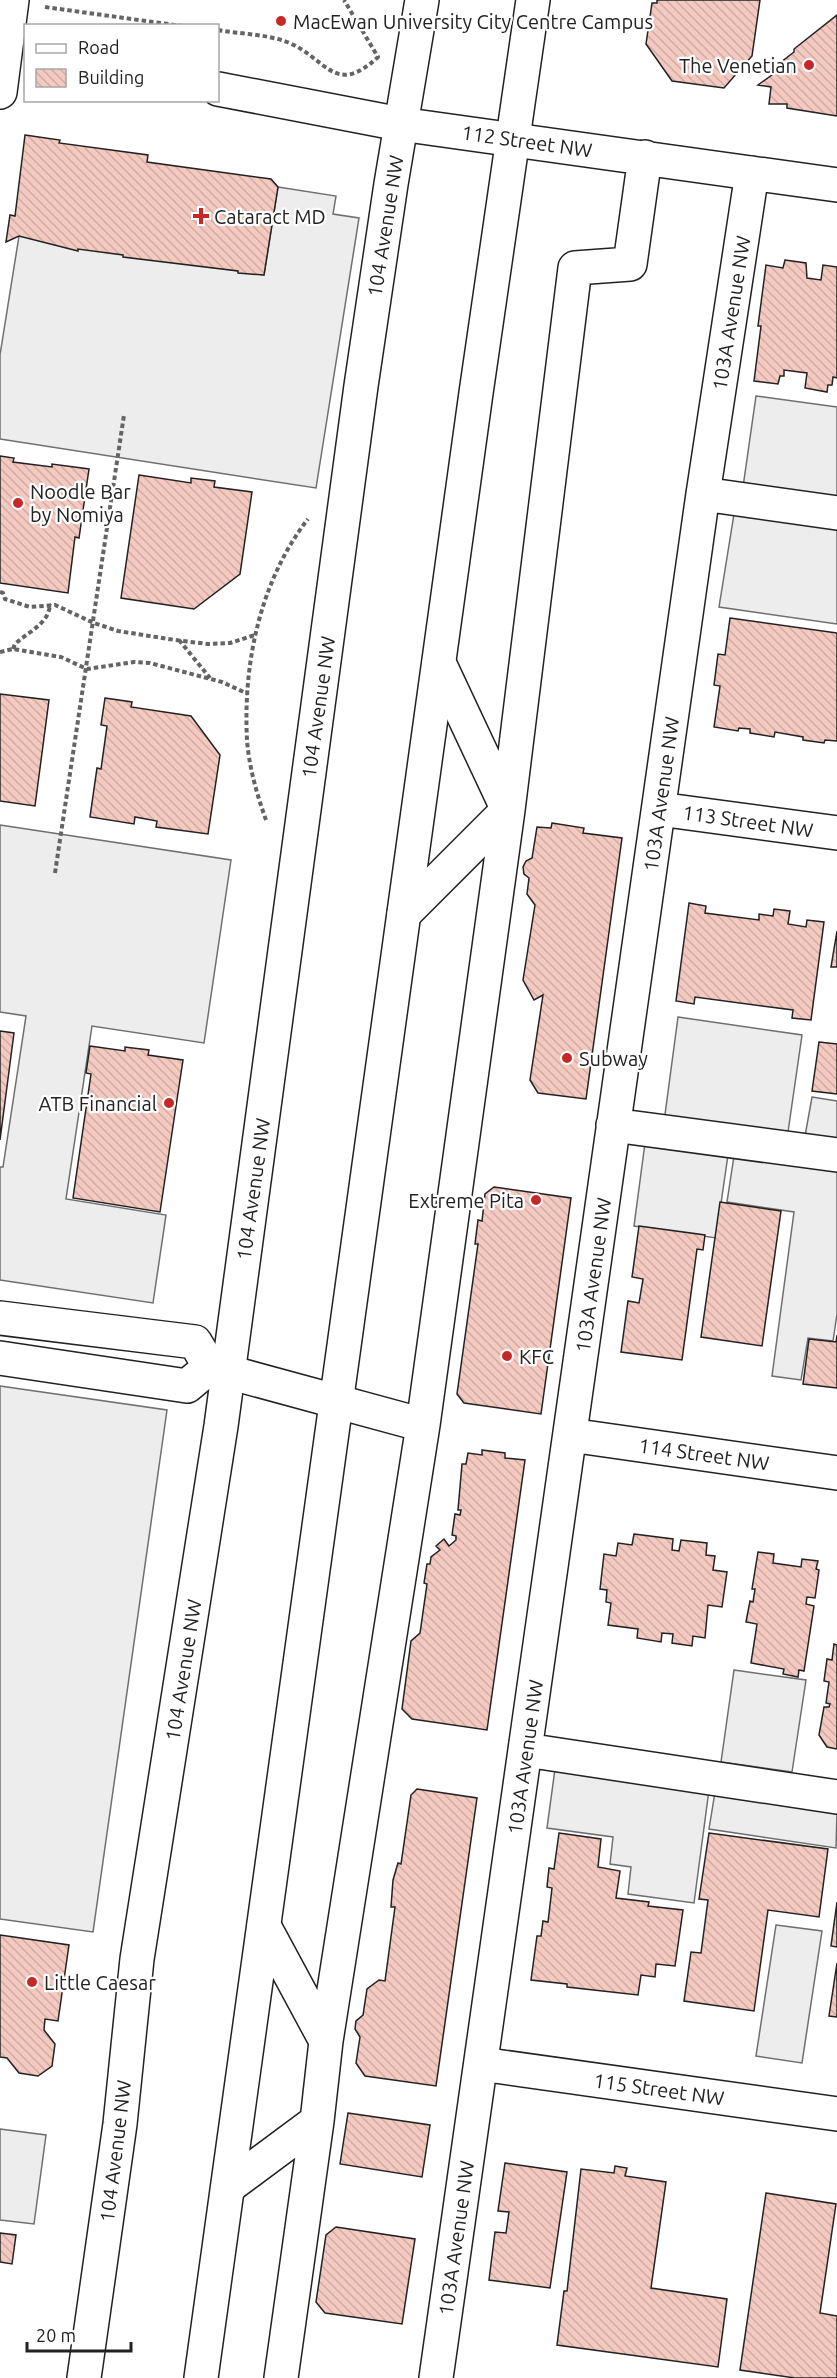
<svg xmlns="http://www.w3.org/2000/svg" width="837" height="2378" viewBox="0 0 837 2378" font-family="Ubuntu,sans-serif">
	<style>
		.parking { fill: #ededed; stroke: #6f6f6f; stroke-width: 1.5 }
		.building { fill: url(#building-back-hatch); stroke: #222; stroke-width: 1.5 }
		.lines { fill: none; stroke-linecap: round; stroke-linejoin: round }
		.minor-casing { stroke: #222; stroke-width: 36 }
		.major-casing { stroke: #222; stroke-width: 36 }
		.path { stroke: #646464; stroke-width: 4; stroke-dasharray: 4.5 3; stroke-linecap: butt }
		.minor { stroke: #fff; stroke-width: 33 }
		.major { stroke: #fff; stroke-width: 33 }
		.poi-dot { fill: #c62828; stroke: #fff; stroke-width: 2 }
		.labels { text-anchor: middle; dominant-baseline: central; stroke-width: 4.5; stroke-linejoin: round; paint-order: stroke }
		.poi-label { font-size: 20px; fill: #222; stroke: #fff; text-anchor: start }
		.street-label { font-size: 20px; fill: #222; stroke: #fff }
	</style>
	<defs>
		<pattern id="building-back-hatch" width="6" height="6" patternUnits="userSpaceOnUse" patternTransform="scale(1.5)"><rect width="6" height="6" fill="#f3c9c0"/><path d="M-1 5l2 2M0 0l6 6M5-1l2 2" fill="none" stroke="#d0aca5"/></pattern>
	</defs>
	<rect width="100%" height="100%" fill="#fff"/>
	<path class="parking" d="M278,187L336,196L333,214L359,218L316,488L0,439V355L19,236L264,275Z
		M756,396L837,407V500L743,487Z
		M735,508L837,522V624L719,607Z
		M0,825L231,860L204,1043L92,1026L66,1199L166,1215L153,1303L0,1280V1167H3L26,1016L0,1012Z
		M678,1017L802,1035L787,1139L664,1122Z
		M812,1097L837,1101V1141L805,1136Z
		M645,1143L728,1155L716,1238L634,1226Z
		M734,1156L837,1168V1314L833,1341L808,1338L801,1380L772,1376L794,1212L727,1202Z
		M0,1386L167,1410L93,1932L0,1919Z
		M734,1670L806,1680L792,1772L721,1762Z
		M555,1769L709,1790L694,1903L628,1894L631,1867L610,1864L613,1837L547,1828Z
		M715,1792L837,1810L836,1848L709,1829Z
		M776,1925L822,1931L802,2063L756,2056Z
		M0,2129L46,2135L34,2224L0,2220Z"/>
	<path class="building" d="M657,0H760L752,56L724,88L672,81L646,44L652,3H657Z
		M837,15V116L787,108V104H769L771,87L758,85L783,67L780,63L794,52V49Z
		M25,135L60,140L59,143L148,155L147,162L271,179L278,187L264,275L238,273V271L123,257V255L78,249V251L19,236L6,242L10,215L15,216Z
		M785,260L806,263L807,278L821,280L823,265L837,267V378L833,377L832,385H828L827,392L805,388L807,373L784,370V376H780L778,384L754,381L761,326H758L766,265L783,268Z
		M0,456L14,458L13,462L52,467V464L89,469L79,538L75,537L68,593L0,583Z
		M139,475L191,483V478L215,481L214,487L252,492L240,574L194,609L121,598Z
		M730,618L837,633V741L825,740L824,743L803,740V737L775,732L774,737L750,733V729L739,728L738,731L714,727L720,686L714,685L718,654L725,655Z
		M0,694L49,700L35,806L0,801Z
		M105,698L132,702L131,707L191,716L220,755L208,834L156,827L157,821L135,817L134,824L90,817L97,768L101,769L107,726L101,725Z
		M552,823L584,828L583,833L622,838L586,1099L538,1093L530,1080L543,995L534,1000L523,980L535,905L527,894L529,878L524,874L523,867L526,861L532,858L537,827L551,828Z
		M689,903L706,906L705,913L759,920V914L773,916L774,909L790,911L788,924L806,927L807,920L824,922L811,1020L792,1018L793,1010L695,997L694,1004L676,1001Z
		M837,931V967H831Z
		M0,1031L14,1033L0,1140Z
		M819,1042L837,1044V1094L812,1091Z
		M90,1046L125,1051V1047L149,1050L148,1055L183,1060L160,1212L73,1198L91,1074L86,1073Z
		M494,1187L571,1198L541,1414L464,1403L457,1394L478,1244H475L478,1220L482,1221L485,1194Z
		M720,1202L781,1211L762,1346L701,1337Z
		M639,1226L705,1235L703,1250L697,1249L682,1360L621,1352L628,1301L639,1303L643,1279L632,1277Z
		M837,1335V1388L803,1384L809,1339L836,1342Z
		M482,1450L505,1453V1458L525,1460L487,1730L412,1719L402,1709L411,1641L420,1633L427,1584L424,1583L427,1564H430L431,1557L440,1550L436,1546L444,1539L449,1546L456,1540V1536L452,1535L455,1514L460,1515L461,1510H458L462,1464H466L468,1453L482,1455Z
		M634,1534L673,1539L672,1550L679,1551L681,1540L707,1543L706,1555L715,1556L713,1570L727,1572L722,1607L708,1605L705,1638L693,1636L692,1646L672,1643L673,1634L662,1633L661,1642L637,1638L638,1629L608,1625L611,1603L606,1602L607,1590L600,1589L604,1554L616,1556L618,1543L632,1545Z
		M758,1552L774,1554L773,1563L801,1567L802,1559L818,1561L816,1569L819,1570L815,1598L807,1597L806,1604L814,1606L804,1671L799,1670L798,1677L783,1674L784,1669L751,1663L757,1624L746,1622L750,1601L753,1602L755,1589H752Z
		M834,1644L837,1645V1749L827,1747L819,1735L824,1707H829L830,1704L826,1703L829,1682L824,1681L827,1659L832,1660Z
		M417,1789L477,1798L436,2086L365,2076L356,2063L360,2037L355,2029L356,2021L363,2015L367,1989L379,1980L385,1981L395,1907H391L393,1880L398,1863L401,1864L411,1795Z
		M559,1833L601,1839L598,1867L620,1871L616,1898L649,1902L648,1906L683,1910L675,1966L656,1964L655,1977L641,1975L638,1995L567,1987V1984L531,1980L537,1936H541L543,1921L548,1922L552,1888L547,1887L549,1868L554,1869Z
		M709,1833L828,1849L819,1917L768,1910L754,2011L684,2001L691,1952L701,1953L708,1900L699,1899Z
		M837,1902V1947L831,1946Z
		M0,1935L69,1945L58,2021L45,2019L44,2030L55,2044L52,2066L38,2076L19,2073L7,2058L0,2057Z
		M837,1963V2017L829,2016Z
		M348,2113L430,2125L422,2177L340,2164Z
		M505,2163L567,2172L550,2288L489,2280L495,2232L506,2233L509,2212L498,2211Z
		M615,2166L627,2168L625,2176L666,2182L651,2288L727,2299L718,2367L557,2345L564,2291H567L581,2169L614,2173Z
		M766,2193L836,2204L820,2313L837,2316V2378H795L740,2370Z
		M336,2227L415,2239L402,2324L325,2313L316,2302L326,2235Z
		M0,2233L16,2235L12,2264L0,2262Z"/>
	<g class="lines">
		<defs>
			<path id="minor" d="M218,89L400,124L837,185
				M0,92L12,0
				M703,494L837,513
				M659,809L837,833
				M404,914L508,810L439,663
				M613,1125L837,1155
				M0,1318L195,1342L210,1367L423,1425
				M0,1358L187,1386L210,1367
				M570,1435L837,1473
				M526,1750L837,1797
				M264,1926L326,2041
				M481,2064L837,2114
				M228,2187L317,2121
				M281,2378L317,2121L326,2041L423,1425L508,810L575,268L630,264L645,157
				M436,2378L703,494L752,173"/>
			<path id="major" d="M84,2378L120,2124L137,1959L221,1426L361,386L391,184L422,0
				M201,2378L476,393L533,0"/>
		</defs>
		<use href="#minor" class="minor-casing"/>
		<use href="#major" class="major-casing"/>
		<path class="path" d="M45,7L182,26
			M218,30C240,34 266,34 287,42C326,57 334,98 378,57L344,0
			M0,592L3,593L5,599L30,607L55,605L94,623L118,631L175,640L208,644L230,643L255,635
			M179,640L210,678
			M13,649L15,644C29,631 49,624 50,604
			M0,652L13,649L61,657L87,669L134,662L150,663L222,682L248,694
			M266,820C257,795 249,767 247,740C243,663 260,581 308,519
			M55,873L124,415"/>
		<use href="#minor" class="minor"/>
		<use href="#major" class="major"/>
	</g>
	<g class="poi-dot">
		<circle cx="281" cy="21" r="6"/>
		<circle cx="809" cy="65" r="6"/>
		<path d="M198 207h6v6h6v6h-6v6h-6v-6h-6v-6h6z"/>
		<circle cx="18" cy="503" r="6"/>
		<circle cx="567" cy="1058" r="6"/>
		<circle cx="169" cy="1103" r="6"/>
		<circle cx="536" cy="1200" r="6"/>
		<circle cx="507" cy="1356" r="6"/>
		<circle cx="32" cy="1982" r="6"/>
	</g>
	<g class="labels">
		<g class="poi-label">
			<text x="293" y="21">MacEwan University City Centre Campus</text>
			<text x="797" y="65" text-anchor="end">The Venetian</text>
			<text x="214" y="216">Cataract MD</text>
			<text x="30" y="491">Noodle Bar<tspan x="30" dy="23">by Nomiya</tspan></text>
			<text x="579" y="1058">Subway</text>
			<text x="157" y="1103" text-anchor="end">ATB Financial</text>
			<text x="524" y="1200" text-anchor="end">Extreme Pita</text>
			<text x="519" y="1356">KFC</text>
			<text x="44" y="1982">Little Caesar</text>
		</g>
		<g class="street-label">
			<text transform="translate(527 141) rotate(8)">112 Street NW</text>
			<text transform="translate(385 226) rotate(-81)">104 Avenue NW</text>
			<text transform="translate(731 313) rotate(-81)">103A Avenue NW</text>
			<text transform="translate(318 707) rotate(-82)">104 Avenue NW</text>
			<text transform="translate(661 794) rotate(-82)">103A Avenue NW</text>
			<text transform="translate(748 821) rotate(8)">113 Street NW</text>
			<text transform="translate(253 1189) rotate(-82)">104 Avenue NW</text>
			<text transform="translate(593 1275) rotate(-82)">103A Avenue NW</text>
			<text transform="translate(704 1454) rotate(8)">114 Street NW</text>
			<text transform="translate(183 1670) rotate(-81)">104 Avenue NW</text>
			<text transform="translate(525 1757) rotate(-82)">103A Avenue NW</text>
			<text transform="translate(659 2089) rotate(8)">115 Street NW</text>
			<text transform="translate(115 2151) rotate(-83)">104 Avenue NW</text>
			<text transform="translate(456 2238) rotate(-82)">103A Avenue NW</text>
		</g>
	</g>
	<rect x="24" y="24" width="195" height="78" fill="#ffffff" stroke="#a7a7a7" stroke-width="1.5"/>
	<rect x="36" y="44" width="30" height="9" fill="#ffffff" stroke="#a7a7a7" stroke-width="1.5"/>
	<text x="78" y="54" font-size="18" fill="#222222">Road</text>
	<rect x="36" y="69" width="30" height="18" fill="url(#building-back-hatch)" stroke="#a7a7a7" stroke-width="1.5"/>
	<text x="78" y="84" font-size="18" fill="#222222">Building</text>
	<path d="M27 2342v9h104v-9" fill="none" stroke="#222222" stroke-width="3"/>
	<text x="36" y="2342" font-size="18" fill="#222222" stroke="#ffffff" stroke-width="4.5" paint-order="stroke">20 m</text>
</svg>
